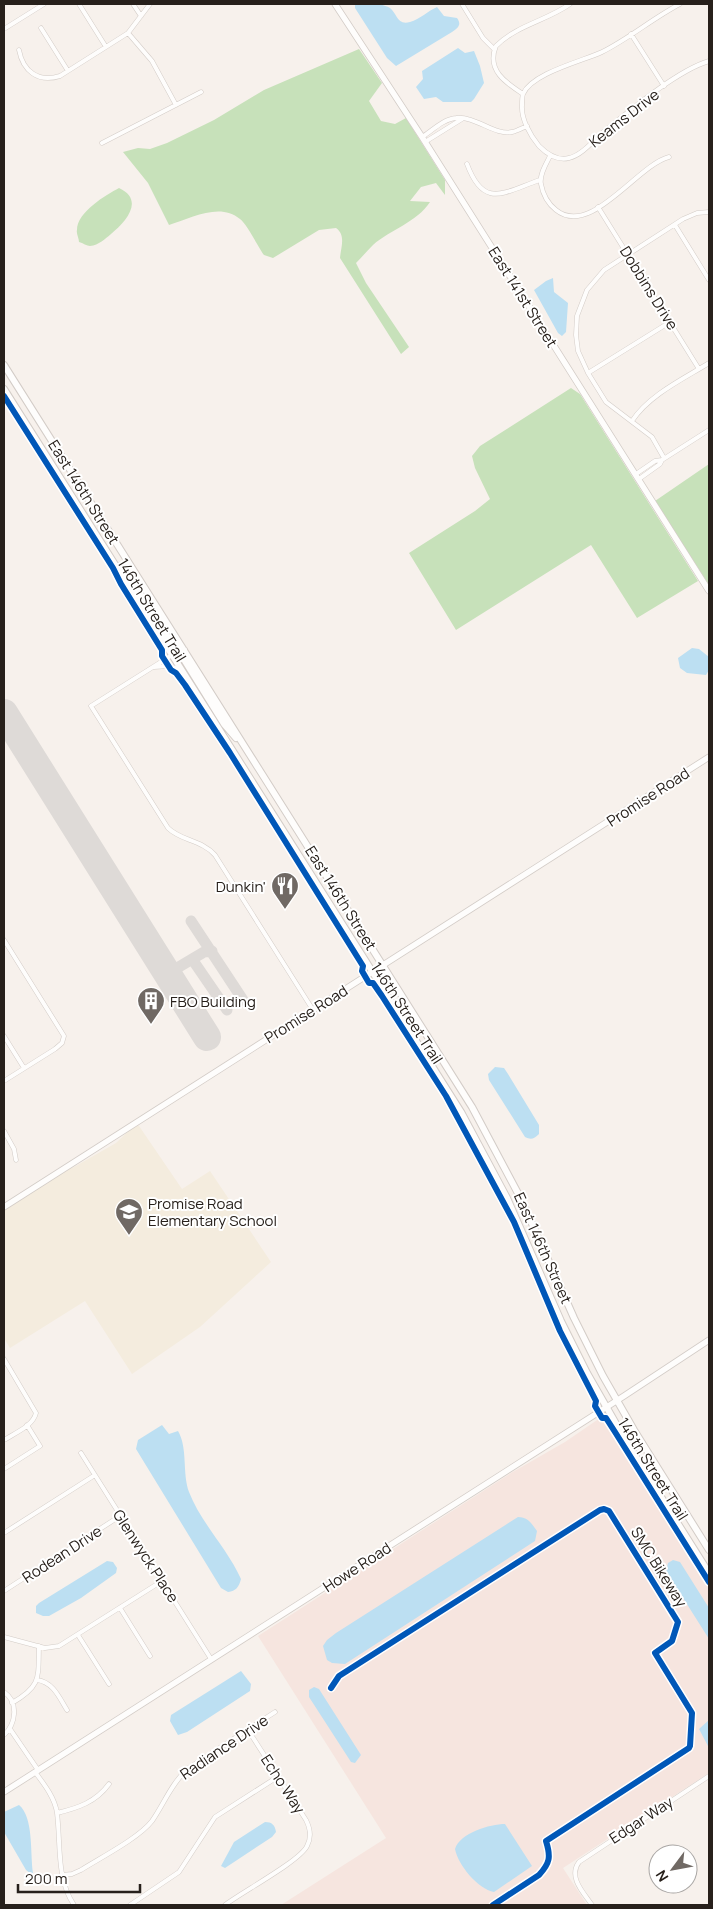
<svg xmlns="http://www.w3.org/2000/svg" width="713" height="1909" viewBox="0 0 713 1909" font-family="Manrope,sans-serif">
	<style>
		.industrial { fill: #f6e5df }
		.education { fill: #f4ecde }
		.green { fill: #c7e1ba }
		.water { fill: #bcdff2 }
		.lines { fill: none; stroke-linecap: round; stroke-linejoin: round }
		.taxiway { stroke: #dedad7; stroke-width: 11 }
		.runway { stroke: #dedad7; stroke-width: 28 }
		.street-casing { stroke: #d3ccc7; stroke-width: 5 }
		.secondary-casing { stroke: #d3ccc7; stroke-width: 7 }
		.primary-casing { stroke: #d3ccc7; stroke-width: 8 }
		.street { stroke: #fefdfc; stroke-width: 4 }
		.secondary { stroke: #fefdfc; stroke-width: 5.5 }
		.primary { stroke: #fefdfc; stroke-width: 6 }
		.cycleway-casing { stroke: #fff; stroke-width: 9 }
		.cycleway { stroke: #0057b8; stroke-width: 6 }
		.labels { text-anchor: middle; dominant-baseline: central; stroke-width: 4; stroke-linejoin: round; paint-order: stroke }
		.street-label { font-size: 15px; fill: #27201b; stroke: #fff }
		.poi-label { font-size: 15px; fill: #27201b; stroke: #fff; text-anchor: start }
	</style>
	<rect width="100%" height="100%" fill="#f7f1ec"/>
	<path class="industrial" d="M603,1416L607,1417L627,1446L709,1577V1773L563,1868L587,1905H281L386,1838L258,1636L511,1473L565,1442Z"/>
	<path class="education" d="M137,1123L182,1189L210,1171L271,1262L200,1327L132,1374L85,1301L10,1348L4,1338V1210L66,1170L74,1167L116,1143Z"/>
	<path class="green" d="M359,49L382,83L369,101L381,121L395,124L406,118L445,180V195L436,183L421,187L410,201L430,202C416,223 391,229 373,245C367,251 362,257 356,263L366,283L409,347L401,354L340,258C341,247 346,235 336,228L319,230L273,258L264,255C258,247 247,224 240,219C220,202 191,218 169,225L148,183L123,152L138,148L150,149L167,143L214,120L264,90Z
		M119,188C145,200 126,222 111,234C105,239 99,245 90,246C87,246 83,243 79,242C79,238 76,233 77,230C77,212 106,195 119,188Z
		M571,388L580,394L698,581L637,618L591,545L456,630L409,553L475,511L490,499L475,468L472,456L480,446Z
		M709,464V585L655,501Z"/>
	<path class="water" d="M355,4C366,4 380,2 390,8C397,13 397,26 410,22C420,19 428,11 437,7L444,16L457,18C462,25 458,28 452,32L396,66L387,58L355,8Z
		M458,48L465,53L474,51L480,66L484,83L474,99L471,102H443L436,97L424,99L416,87L423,79L422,71Z
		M553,278L554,292L568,303L566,332L562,336L558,333L534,290L546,281Z
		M692,648L699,649L709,657V670L706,675L687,673L680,668L678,658Z
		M495,1067L504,1068L508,1074L539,1125V1134C534,1139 531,1140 525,1137L489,1080L488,1074Z
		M162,1425L169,1434L178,1431C188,1448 182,1472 189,1492C201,1523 227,1548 241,1579C239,1587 236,1591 228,1592L221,1588L136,1449L138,1440Z
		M518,1517C528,1517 531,1523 537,1531L535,1541L345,1664L332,1663L327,1660L323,1646L327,1640L336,1633Z
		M673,1560L680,1562L709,1608V1639L666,1571L668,1563Z
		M107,1561L113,1562L117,1568L116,1573L81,1598L49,1616H43L36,1613V1606L39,1603Z
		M241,1671L251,1684L250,1691L187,1732L178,1735L170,1721L171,1715Z
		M314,1687L319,1689L361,1755L355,1763L351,1762L309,1697V1690Z
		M709,1720V1748L699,1729Z
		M19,1805C34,1817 30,1855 33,1873L31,1874L26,1870L4,1832V1812Z
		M265,1822C272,1822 275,1825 276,1832L272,1837L225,1868L221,1866L234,1842Z
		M505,1824L532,1866L494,1892C478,1889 458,1865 455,1849C460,1833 490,1824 505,1824Z"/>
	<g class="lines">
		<path class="taxiway" d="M191,921L243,1000
			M192,959L227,1010
			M167,974L204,952L212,951"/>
		<path class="runway" d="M4,713L207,1037"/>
		<defs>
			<path id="street" d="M79,4L106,47
				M133,4L141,16
				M462,4L483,38L494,49
				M680,4C653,18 630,38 602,52C583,61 532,73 523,94C522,97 522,102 522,105C521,119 530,135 539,146C547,154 558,161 569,158C582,155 593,141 602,133C629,111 678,70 709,61
				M41,28L68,71
				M4,29L44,4
				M128,33L152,61L176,105
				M631,34L664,86
				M19,50C23,71 38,83 60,76L128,33L150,4
				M523,94C506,83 486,70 496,46C517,25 546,21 570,4
				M422,137C432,131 443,119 456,118C476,116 495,136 512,132C517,131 522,128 527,126
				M425,142L462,119
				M102,143L201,92
				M550,156C546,164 539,175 541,184C543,195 547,203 556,210C591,238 637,165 669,157
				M467,164C484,210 504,192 540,180
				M598,207L699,369
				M675,225L709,280
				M588,373L670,322
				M632,421C649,395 683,379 709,363
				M664,458L652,437L606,402L588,373L578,351L576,335L577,316L587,290L604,270L683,219L697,213L709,212
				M636,474L655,461L662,460L709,430
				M639,479L660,464L662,460
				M172,655L91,706L168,828C181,841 202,840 215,855L313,1010
				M154,667L169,666L181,670
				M4,940L64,1036L62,1043L55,1049L4,1081
				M4,1036L24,1068
				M4,1131L14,1149L16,1160
				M4,1359L36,1413C33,1426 15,1433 4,1440
				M81,1453L211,1659
				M4,1469L40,1446L27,1425
				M4,1533L95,1475
				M4,1591L120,1516
				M120,1608L150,1656
				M78,1635L109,1684
				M4,1637L45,1648L59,1646L162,1581
				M37,1680C53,1682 59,1697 67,1710
				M4,1692C19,1702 16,1724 4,1735
				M12,1703C42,1686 38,1677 39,1646
				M10,1729L38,1770
				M35,1772C44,1784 55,1798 57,1813C61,1845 56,1878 74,1905
				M57,1813C78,1808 96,1802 109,1784
				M62,1875L72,1874L81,1870C100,1858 139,1838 152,1821C165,1802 170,1786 187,1769L275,1712
				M130,1905L179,1872L215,1817L279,1776
				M225,1905C242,1892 300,1861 307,1846C312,1837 310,1828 306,1820L248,1730
				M592,1905C583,1892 568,1877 579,1862L709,1776"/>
			<path id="secondary" d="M335,4L422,137L709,591
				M4,1207L709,757
				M4,1792L624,1396L709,1340"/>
			<path id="primary" d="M4,365L472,1107L521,1199L574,1318L603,1376L634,1430L709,1550
				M4,389L461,1112L507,1198L561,1321L587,1373L627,1443L709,1573
				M120,566L131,579L172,644L184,650
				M172,655L183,658L224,724L236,738"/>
		</defs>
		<use href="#street" class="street-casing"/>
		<use href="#secondary" class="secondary-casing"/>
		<use href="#primary" class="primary-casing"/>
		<use href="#street" class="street"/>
		<use href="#secondary" class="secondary"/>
		<use href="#primary" class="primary"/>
		<defs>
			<path id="cycleway" d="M4,396L113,568L121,584L162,650V656L171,670L176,673L185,685L230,753L363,966L362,971L369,983H373L382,996L446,1096L514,1222L560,1331L596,1401L595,1406L602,1418H606L615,1432L709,1582
				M331,1688L339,1676L600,1510L604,1509L609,1511L678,1622L672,1641L655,1653L692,1713L690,1746L689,1748L546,1841C551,1857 550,1863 539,1875L493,1905"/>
		</defs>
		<use href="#cycleway" class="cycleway-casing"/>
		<use href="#cycleway" class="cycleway"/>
	</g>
	<defs>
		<symbol id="restaurant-pin" viewBox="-11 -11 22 30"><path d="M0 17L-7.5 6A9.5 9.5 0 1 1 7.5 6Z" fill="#706964" stroke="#fff"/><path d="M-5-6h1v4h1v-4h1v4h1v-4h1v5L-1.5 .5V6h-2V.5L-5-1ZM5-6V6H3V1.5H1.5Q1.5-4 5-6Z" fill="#fff"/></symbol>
		<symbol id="building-pin" viewBox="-11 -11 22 30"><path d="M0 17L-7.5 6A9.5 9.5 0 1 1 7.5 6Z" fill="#706964" stroke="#fff"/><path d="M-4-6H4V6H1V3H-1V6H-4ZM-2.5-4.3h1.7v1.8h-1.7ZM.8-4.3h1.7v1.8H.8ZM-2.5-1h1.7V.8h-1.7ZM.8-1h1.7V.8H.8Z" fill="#fff"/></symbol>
		<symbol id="school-pin" viewBox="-11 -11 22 30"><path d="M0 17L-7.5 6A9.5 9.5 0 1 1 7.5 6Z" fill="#706964" stroke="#fff"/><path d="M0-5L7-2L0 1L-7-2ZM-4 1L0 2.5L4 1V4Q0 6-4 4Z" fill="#fff"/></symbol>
	</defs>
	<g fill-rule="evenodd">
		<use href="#restaurant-pin" x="269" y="870" width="32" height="43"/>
		<use href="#building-pin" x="135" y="985" width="32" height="43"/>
		<use href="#school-pin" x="113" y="1196" width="32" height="43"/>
	</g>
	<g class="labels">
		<g class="street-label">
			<text transform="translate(624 118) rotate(-38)">Keams Drive</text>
			<text transform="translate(649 288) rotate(58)">Dobbins Drive</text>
			<text transform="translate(523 297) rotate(58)">East 141st Street</text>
			<text transform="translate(84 492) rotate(58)">East 146th Street</text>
			<text transform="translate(152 610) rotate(59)">146th Street Trail</text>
			<text transform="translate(648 797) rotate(-33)">Promise Road</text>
			<text transform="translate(341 898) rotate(58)">East 146th Street</text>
			<text transform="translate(407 1013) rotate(57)">146th Street Trail</text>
			<text transform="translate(306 1014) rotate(-32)">Promise Road</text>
			<text transform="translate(543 1248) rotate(66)">East 146th Street</text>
			<text transform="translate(653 1469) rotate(58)">146th Street Trail</text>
			<text transform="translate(62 1554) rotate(-33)">Rodean Drive</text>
			<text transform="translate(146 1556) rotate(57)">Glenwyck Place</text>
			<text transform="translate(357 1567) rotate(-33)">Howe Road</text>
			<text transform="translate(659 1567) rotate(58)">SMC Bikeway</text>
			<text transform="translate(224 1747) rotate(-34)">Radiance Drive</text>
			<text transform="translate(283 1784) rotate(57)">Echo Way</text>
			<text transform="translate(641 1820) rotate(-33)">Edgar Way</text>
		</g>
		<g class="poi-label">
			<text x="266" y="886" text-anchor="end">Dunkin'</text>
			<text x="170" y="1001">FBO Building</text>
			<text x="148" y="1203">Promise Road<tspan x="148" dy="17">Elementary School</tspan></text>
		</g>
	</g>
	<rect width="713" height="1909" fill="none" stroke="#27201b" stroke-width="10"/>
	<g transform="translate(673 1869) rotate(238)"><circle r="24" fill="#ffffff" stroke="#a9a6a4"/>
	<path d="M0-4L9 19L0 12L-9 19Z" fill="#706964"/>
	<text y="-8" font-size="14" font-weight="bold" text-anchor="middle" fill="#27201b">N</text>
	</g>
	<path d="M18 1884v8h122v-8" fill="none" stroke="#27201b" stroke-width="2.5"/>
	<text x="25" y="1884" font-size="15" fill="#27201b" stroke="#ffffff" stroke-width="4" paint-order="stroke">200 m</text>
</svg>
